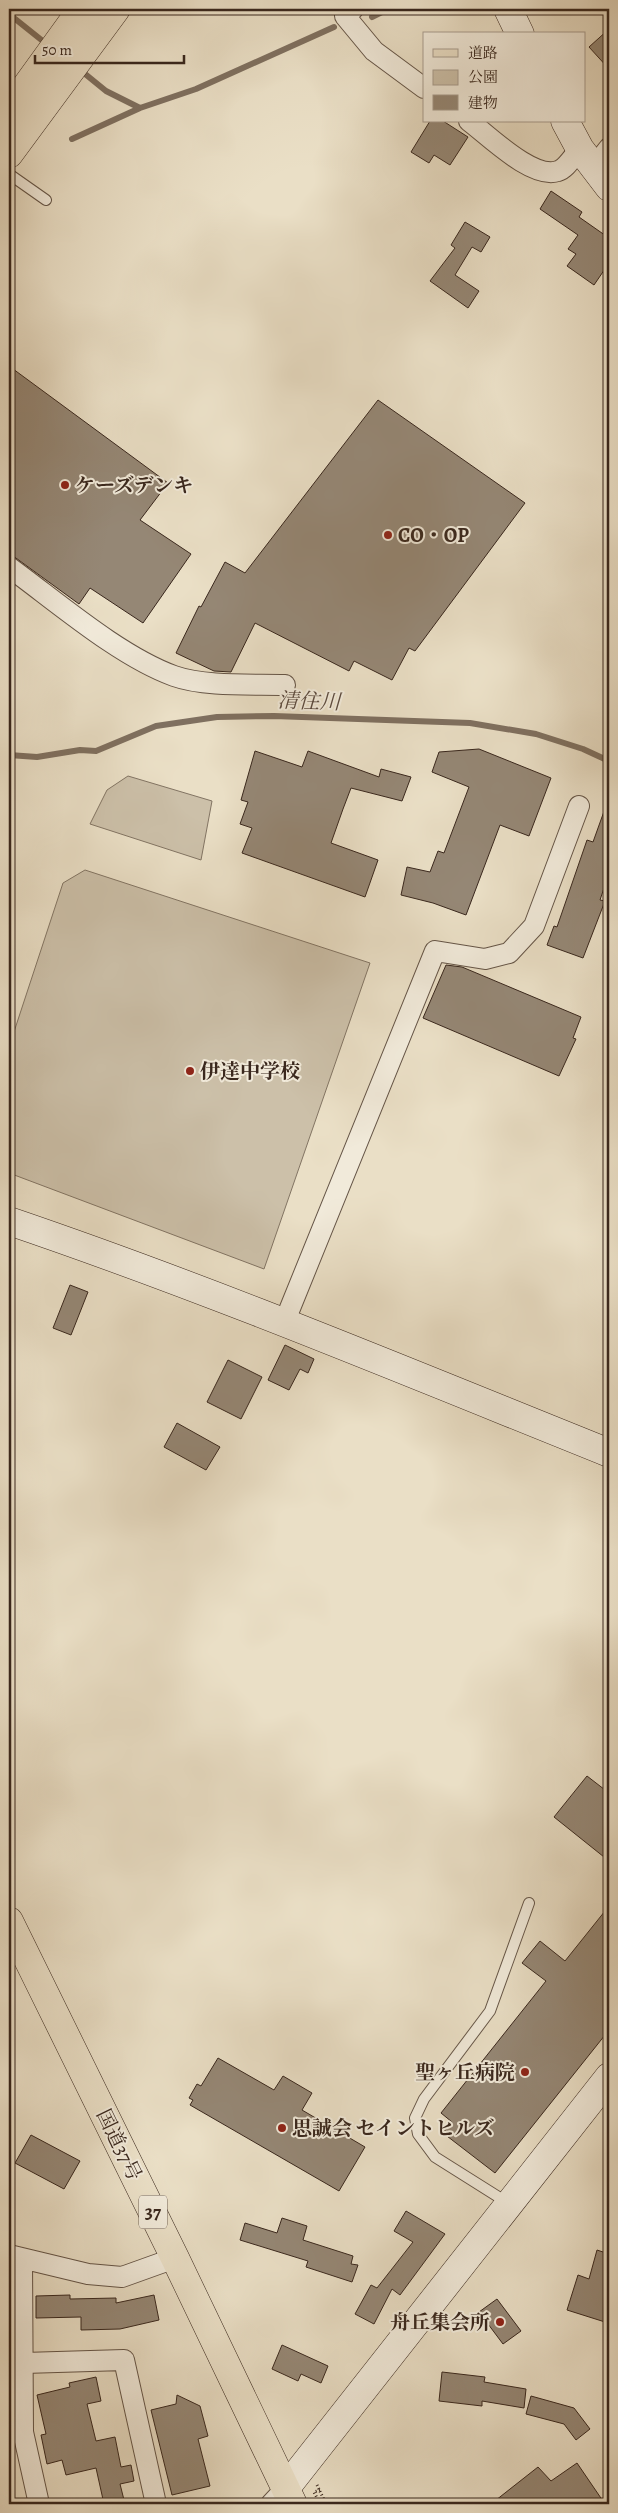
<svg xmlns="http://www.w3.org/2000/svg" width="618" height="2513" viewBox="0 0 618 2513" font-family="Alegreya,'Noto Serif JP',serif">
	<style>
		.green { fill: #ccc0a9; stroke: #827463 }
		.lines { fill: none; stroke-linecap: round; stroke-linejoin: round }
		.stream { stroke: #7f7060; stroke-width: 6 }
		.building { fill: #958775; stroke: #39271d }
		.lane-casing { stroke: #655547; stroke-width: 12 }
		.street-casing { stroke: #655547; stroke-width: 22 }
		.secondary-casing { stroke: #39271d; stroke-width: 29 }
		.primary-casing { stroke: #39271d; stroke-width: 29 }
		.highway-casing { stroke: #39271d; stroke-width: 29 }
		.path { stroke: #39271d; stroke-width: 3; stroke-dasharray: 1 2.5; stroke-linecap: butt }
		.lane { stroke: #f1eada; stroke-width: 10 }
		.street { stroke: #f1eada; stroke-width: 20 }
		.secondary { stroke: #f1eada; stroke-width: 28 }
		.primary { stroke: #eadfc6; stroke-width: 28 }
		.highway { stroke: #eadfc6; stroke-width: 28 }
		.poi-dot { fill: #8f2418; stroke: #f1eada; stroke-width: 2 }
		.labels { text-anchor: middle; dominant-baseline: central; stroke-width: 4; stroke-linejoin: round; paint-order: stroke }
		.shield { fill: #f1eada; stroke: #706256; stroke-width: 1 }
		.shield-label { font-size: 19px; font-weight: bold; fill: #39271d }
		.poi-label { font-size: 20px; font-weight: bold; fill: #39271d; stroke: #f1eada; text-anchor: start }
		.street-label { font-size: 20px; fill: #39271d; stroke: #f1eada }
		.water-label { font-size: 21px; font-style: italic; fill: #5c4b3f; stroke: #f1eada }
	</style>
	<rect width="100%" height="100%" fill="#eadfc6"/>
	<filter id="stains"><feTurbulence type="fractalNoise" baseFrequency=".004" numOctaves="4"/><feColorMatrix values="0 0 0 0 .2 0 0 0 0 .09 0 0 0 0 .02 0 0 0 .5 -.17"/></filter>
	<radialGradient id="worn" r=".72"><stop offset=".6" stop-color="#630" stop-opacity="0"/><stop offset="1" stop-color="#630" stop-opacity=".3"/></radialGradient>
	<path class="green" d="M128,776L212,801L201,860L90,824L107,790Z
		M85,870L370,963L264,1269L9,1173V1047L63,883Z"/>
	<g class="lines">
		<path class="stream" d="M9,14L49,46
			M372,17L388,9
			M79,69L106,91L140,108L196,89L334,27
			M72,139L140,108
			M9,755L37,757L80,750L96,751L156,726L217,717L274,716L470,723L536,734L583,749L609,761"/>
	</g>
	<path class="building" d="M609,29V69L589,47Z
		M430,121H443L468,137L450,165L434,155L429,163L411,152Z
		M551,191L582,212L579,217L609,238V263L594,285L567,266L576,254L568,249L578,235L540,209Z
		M465,222L490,237L481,252L472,247L455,275L479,291L468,308L430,281L455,248L451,245Z
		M9,366L168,483L140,520L191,554L143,623L90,588L79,604L9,553Z
		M378,400L525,503L415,651L409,648L392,680L354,661L349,671L255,623L231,672L214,671L176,653L199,606L201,607L225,562L245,573Z
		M479,749L551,778L529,836L500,825L466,915L433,903L401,895L407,867L430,872L438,851L444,853L469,787L432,772L439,752Z
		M255,751L302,767L308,751L379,777L381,769L411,777L402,801L351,788L343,809L331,843L378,860L365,897L242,853L252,828L240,824L248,802L241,800Z
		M607,803H609V873L600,900L605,901L583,958L547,945L554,926L557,927L587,840L593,842Z
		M446,965L462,967L581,1017L573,1038L576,1039L559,1076L423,1018Z
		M70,1285L88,1292L71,1335L53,1328Z
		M285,1345L314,1359L308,1373L300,1369L289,1390L268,1380Z
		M228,1360L262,1377L241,1419L207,1402Z
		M177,1423L220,1447L206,1470L164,1447Z
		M587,1776L609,1793V1861L554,1817Z
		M609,1906V2030L495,2173L443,2133L452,2122L441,2113L546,1981L522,1963L540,1941L565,1961Z
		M218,2058L274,2090L283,2076L312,2093L302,2110L365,2147L339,2191L190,2105L193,2100L189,2098L197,2084L201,2086Z
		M31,2135L80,2161L64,2189L15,2163Z
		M406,2211L445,2234L400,2295L392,2289L374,2324L355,2314L371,2285L377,2288L413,2242L394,2231Z
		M282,2218L307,2226L303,2240L353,2256L351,2264L358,2265L352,2282L306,2267L308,2261L240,2240L245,2223L277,2233Z
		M597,2250L609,2254V2307L605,2322L567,2310L578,2275L589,2279Z
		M70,2295V2299L116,2298V2303L154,2295L159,2320L120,2329L81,2330V2317L36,2318V2296Z
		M497,2299L521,2331L503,2344L479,2312Z
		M282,2345L328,2366L321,2383L301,2374L298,2381L272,2369Z
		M442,2372L485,2377L484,2382L526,2389L524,2408L482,2401V2406L439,2401Z
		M96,2377L101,2401L87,2404L96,2441L115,2437L121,2467L131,2465L134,2481L120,2484L125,2504H104L96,2468L66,2475L62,2460L47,2464L41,2435L46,2434L37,2395L70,2387L69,2383Z
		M177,2395L200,2406L208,2436L198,2439L210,2486L172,2495L151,2410L176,2404Z
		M531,2396L574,2408L590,2429L576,2440L564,2424L526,2414Z
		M577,2463L605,2504H491L538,2467L551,2481Z"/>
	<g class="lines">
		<defs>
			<path id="lane" d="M9,174L46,200
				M508,2203L435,2157L418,2134L415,2118L424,2099L490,2011L529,1903"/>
			<path id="street" d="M353,9L345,16L374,51L424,88
				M469,121C489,136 533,180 558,171C566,169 574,155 580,149
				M594,167L609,148
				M9,567C57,602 119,656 174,676C205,687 252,684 285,685
				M284,1323L435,951L485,959L509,953L534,926L579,806
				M9,2255L88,2274L122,2277L175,2258
				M22,2260L23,2432L39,2504
				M24,2363L124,2360L156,2504
				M271,2504L285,2489"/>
			<path id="secondary" d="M508,9L520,34
				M565,121L580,149L609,187
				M9,1221C212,1290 410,1373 609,1453
				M285,2489L609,2077"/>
			<path id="primary" d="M9,110L82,9
				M9,154L116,9"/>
			<path id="highway" d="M9,1921L175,2258L293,2504"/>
		</defs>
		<use href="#lane" class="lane-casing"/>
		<use href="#street" class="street-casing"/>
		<use href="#secondary" class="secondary-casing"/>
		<use href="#primary" class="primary-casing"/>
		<use href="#highway" class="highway-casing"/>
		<path class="path" d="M317,2485L326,2504
			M320,2490L314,2492L320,2504"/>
		<use href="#lane" class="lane"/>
		<use href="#street" class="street"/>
		<use href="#secondary" class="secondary"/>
		<use href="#primary" class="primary"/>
		<use href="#highway" class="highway"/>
	</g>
	<g class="poi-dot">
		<circle cx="65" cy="485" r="5"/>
		<circle cx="388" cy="535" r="5"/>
		<circle cx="190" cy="1071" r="5"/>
		<circle cx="525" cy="2072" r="5"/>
		<circle cx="282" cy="2128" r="5"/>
		<circle cx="500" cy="2322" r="5"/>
	</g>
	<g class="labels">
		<rect class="shield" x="139" y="2195.5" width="28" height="33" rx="4"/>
		<g class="shield-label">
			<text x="153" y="2212">37</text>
		</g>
		<g class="poi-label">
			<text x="75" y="485">ケーズデンキ</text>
			<text x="398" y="535">CO・OP</text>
			<text x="200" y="1071">伊達中学校</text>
			<text x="515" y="2072" text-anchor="end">聖ヶ丘病院</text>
			<text x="292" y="2128">思誠会 セイントヒルズ</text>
			<text x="490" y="2322" text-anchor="end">舟丘集会所</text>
		</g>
		<g class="street-label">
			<text transform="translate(119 2145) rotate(64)">国道37号</text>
		</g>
		<g class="water-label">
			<text transform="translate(309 701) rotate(2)">清住川</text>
		</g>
	</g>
	<rect width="618" height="2513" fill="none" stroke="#eadfc6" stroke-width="30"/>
	<rect x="10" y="10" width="598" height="2493" fill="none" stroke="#39271d" stroke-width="2.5"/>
	<rect x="15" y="15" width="588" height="2483" fill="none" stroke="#39271d"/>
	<rect x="423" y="32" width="162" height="90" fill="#f1eada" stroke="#a79c8e"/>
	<rect x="433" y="49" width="25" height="8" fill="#eadfc6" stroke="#a79c8e"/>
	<text x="468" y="58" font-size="15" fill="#39271d">道路</text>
	<rect x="433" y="70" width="25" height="15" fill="#ccc0a9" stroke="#a79c8e"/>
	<text x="468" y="82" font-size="15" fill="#39271d">公園</text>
	<rect x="433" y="95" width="25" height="15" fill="#958775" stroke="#a79c8e"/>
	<text x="468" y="108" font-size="15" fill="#39271d">建物</text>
	<path d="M35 55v8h149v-8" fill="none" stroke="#39271d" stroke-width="2.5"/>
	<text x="42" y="55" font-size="15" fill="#39271d" stroke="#f1eada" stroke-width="4" paint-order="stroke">50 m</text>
	<rect width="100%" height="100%" filter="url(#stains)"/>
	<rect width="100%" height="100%" fill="url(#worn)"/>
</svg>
